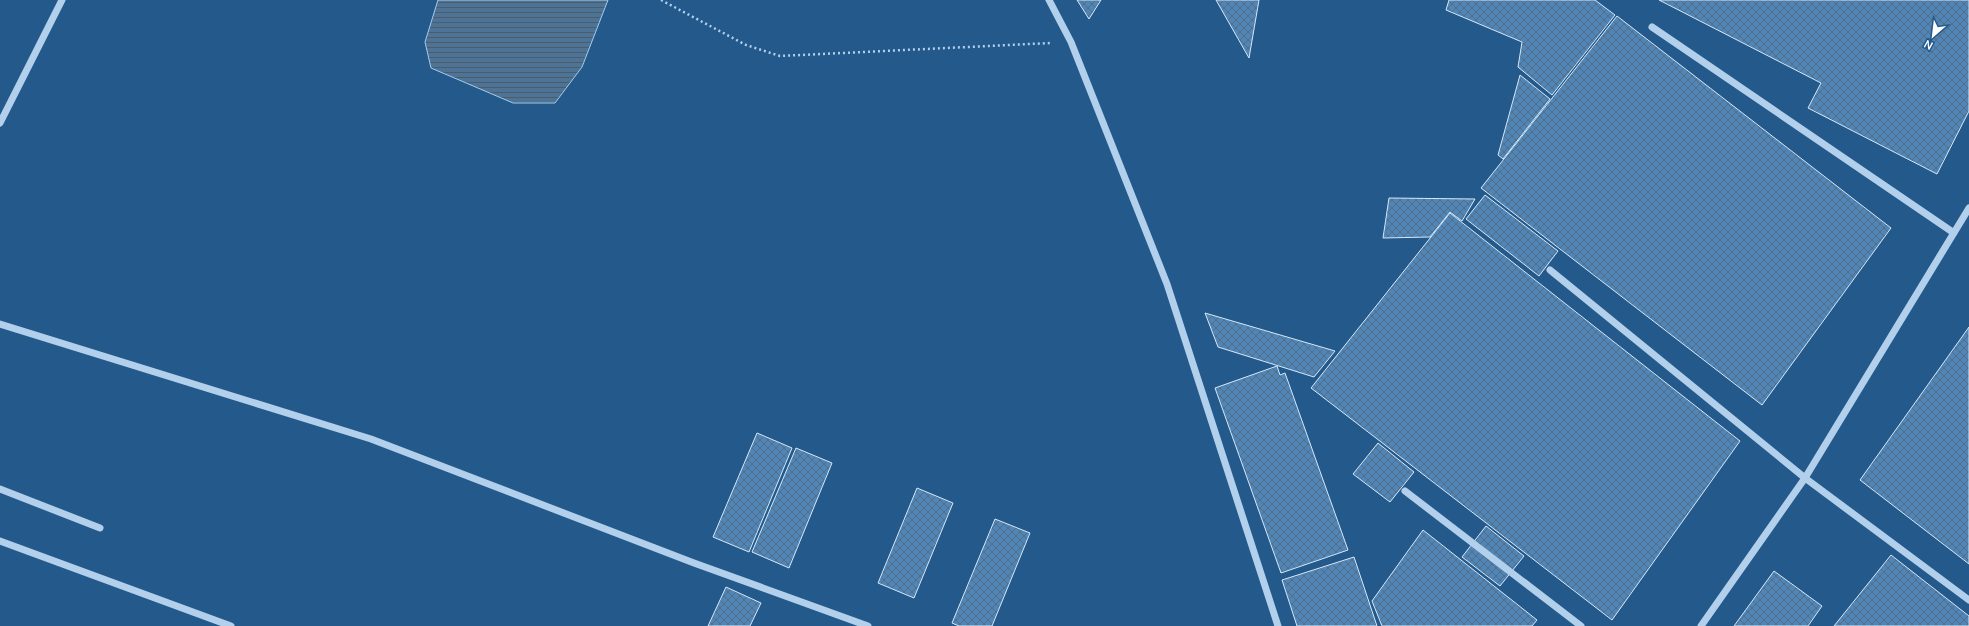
<svg xmlns="http://www.w3.org/2000/svg" width="1969" height="626" viewBox="0 0 1969 626" font-family="Manrope,sans-serif">
	<style>
		.water { fill: url(#water-rules); stroke: #a6ccec }
		.building { fill: url(#building-cross-hatch); stroke: #d6e8f8 }
		.lines { fill: none; stroke-linecap: round; stroke-linejoin: round }
		.path { stroke: #b2d0eb; stroke-width: 2.5; stroke-dasharray: 2 3; stroke-linecap: butt }
		.minor { stroke: #b2d0eb; stroke-width: 7 }
	</style>
	<defs>
		<pattern id="water-rules" width="6" height="5" patternUnits="userSpaceOnUse"><rect width="6" height="5" fill="#4d7396"/><path d="M0 2.5h6" fill="none" stroke="#4c5c6a"/></pattern>
		<pattern id="building-cross-hatch" width="8" height="8" patternUnits="userSpaceOnUse"><rect width="8" height="8" fill="#5085b5"/><path d="M0 0l8 8M0 8l8-8" fill="none" stroke="#4e6e8b"/></pattern>
	</defs>
	<rect width="100%" height="100%" fill="#24598c"/>
	<path class="water" d="M438,0H608L582,67L555,103H513L431,68L425,42Z"/>
	<path class="building" d="M1077,0H1101L1089,19Z
		M1216,0H1259L1249,58Z
		M1449,0H1595L1615,15L1552,95L1518,67L1522,42L1446,10Z
		M1659,0H1969V111L1937,174L1808,108L1821,83Z
		M1617,16L1891,228L1762,405L1481,188Z
		M1520,75L1550,99L1503,159L1498,155Z
		M1485,195L1558,251L1539,276L1466,219Z
		M1389,198L1475,199L1462,221L1450,212L1430,237L1383,238Z
		M1450,213L1740,441L1612,620L1311,388Z
		M1205,313L1335,351L1314,377L1218,347Z
		M1969,327V564L1860,480Z
		M1277,366L1280,375L1285,373L1348,550L1281,573L1215,388Z
		M757,433L792,448L749,552L713,537Z
		M1378,443L1414,472L1390,502L1353,474Z
		M796,448L832,463L789,568L752,552Z
		M917,488L953,503L914,598L878,583Z
		M995,519L1030,533L992,626H959L952,623Z
		M1486,526L1524,556L1500,586L1462,557Z
		M1423,530L1537,620L1532,626H1382L1372,601Z
		M1891,555L1969,616V626H1834Z
		M1354,557L1377,626H1297L1282,580Z
		M1774,571L1822,606L1808,626H1734Z
		M726,587L761,603L750,626H708Z"/>
	<g class="lines">
		<path class="path" d="M661,0L746,45L780,56L1051,43"/>
		<path class="minor" d="M1049,0L1071,42L1167,284L1278,626
			M1652,27L1954,233
			M0,123L62,0
			M1550,270L1805,478L1969,600
			M0,324L371,439L694,563L868,626
			M0,489L100,528
			M1405,491L1581,626
			M0,541L231,626
			M1701,626L1805,478L1969,208"/>
	</g>
	<g transform="translate(1933 36) rotate(208)" stroke="#24598c" stroke-width="3" paint-order="stroke">
	<path d="M0-3L7 15L0 10L-7 15Z" fill="#ffffff"/>
	<text y="-6" font-size="11" font-weight="bold" text-anchor="middle" fill="#ffffff">N</text>
	</g>
</svg>
